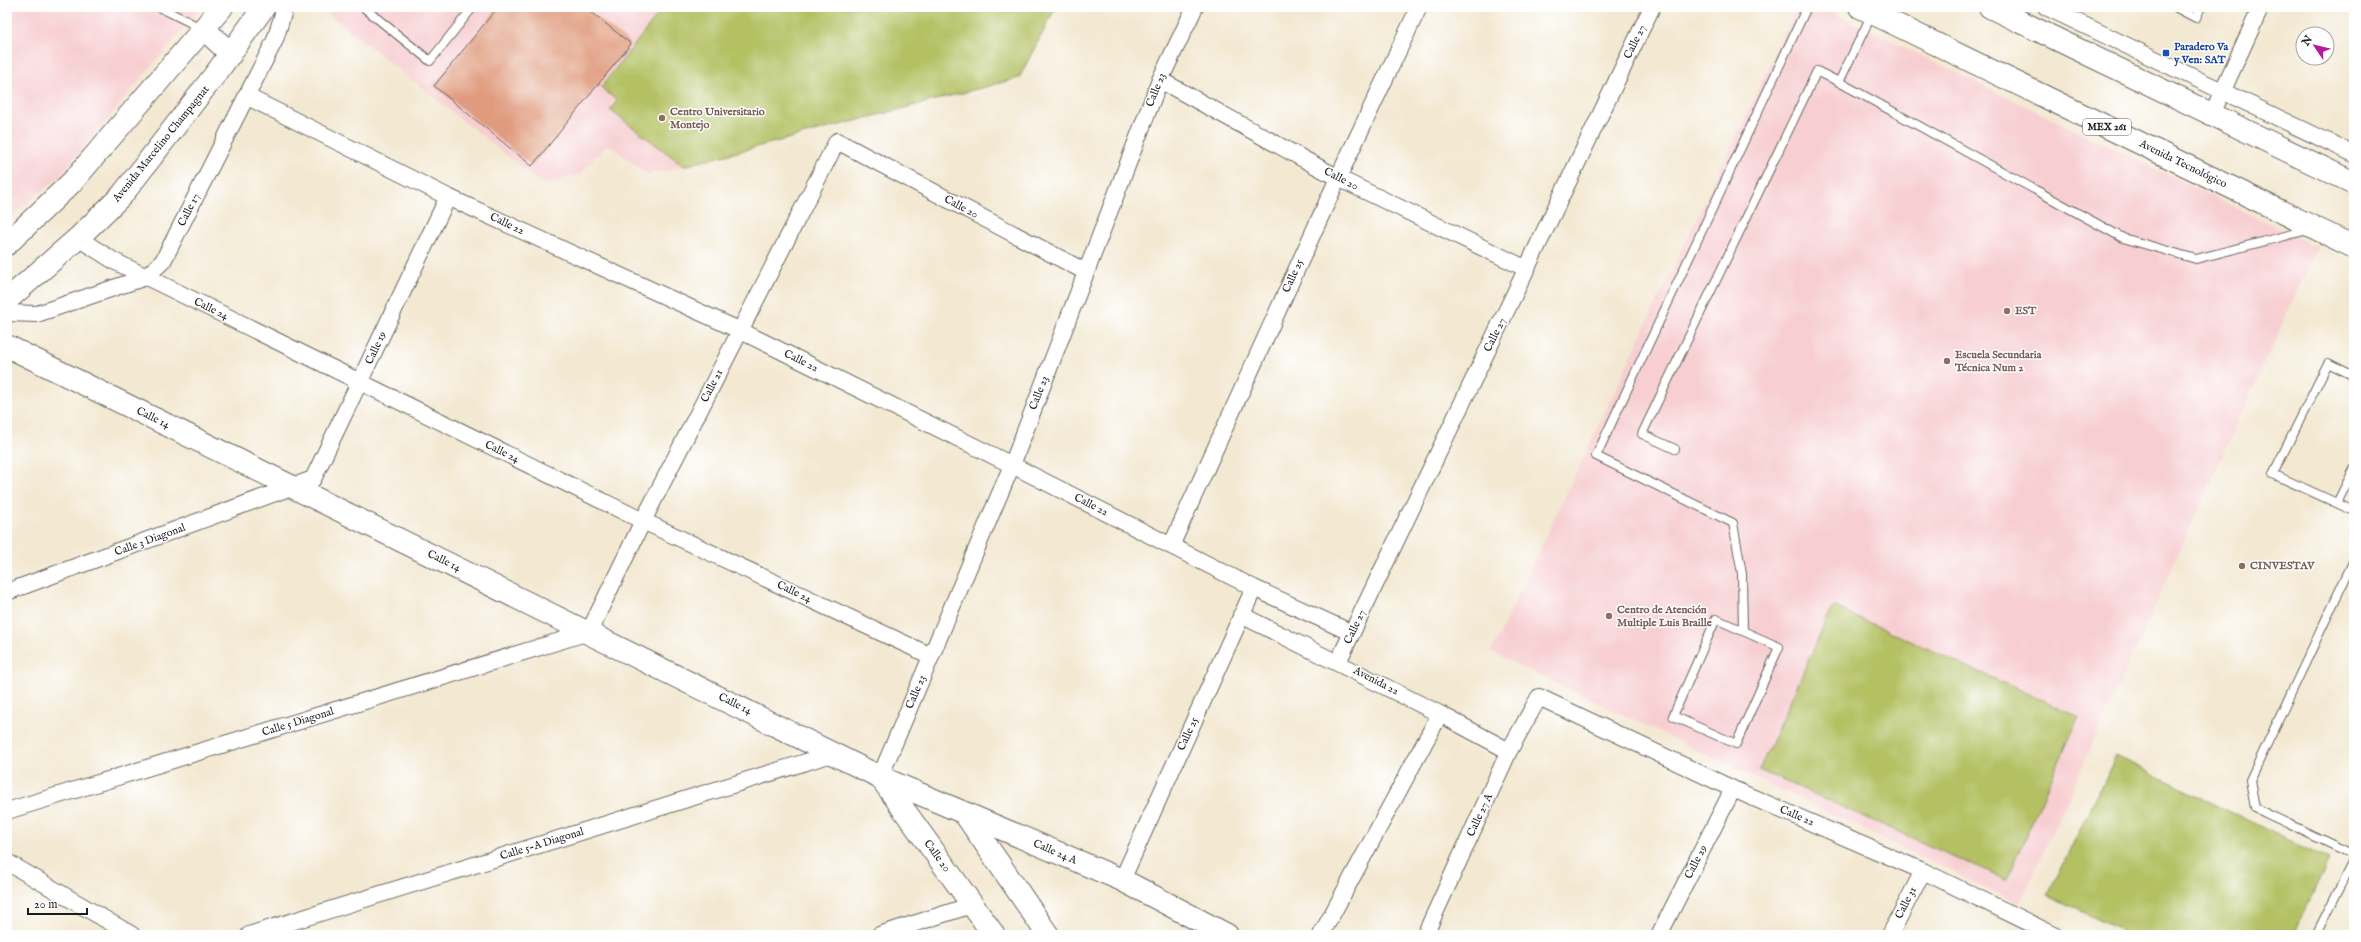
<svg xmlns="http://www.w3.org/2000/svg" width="2361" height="942" viewBox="0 0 2361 942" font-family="'IM FELL English',serif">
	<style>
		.built { fill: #f7cfd2 }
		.green { fill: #b3c163; stroke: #686e40 }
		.building { fill: #e09b7e }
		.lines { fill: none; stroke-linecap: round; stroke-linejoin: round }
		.lane-casing { stroke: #67635b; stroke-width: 10 }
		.street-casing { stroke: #67635b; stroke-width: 18 }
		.secondary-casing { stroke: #67635b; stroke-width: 24 }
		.primary-casing { stroke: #67635b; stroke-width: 24 }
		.lane { stroke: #fff; stroke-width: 8 }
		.street { stroke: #fff; stroke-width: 16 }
		.secondary { stroke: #fff; stroke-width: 22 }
		.primary { stroke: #fff; stroke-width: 22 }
		.transit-dot { fill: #1a4fb4; stroke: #fff; stroke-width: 1.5 }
		.education-dot { fill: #8d6e63; stroke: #fff; stroke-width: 1.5 }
		.labels { text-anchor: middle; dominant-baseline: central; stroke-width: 3; stroke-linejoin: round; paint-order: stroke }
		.shield { fill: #fff; stroke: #606060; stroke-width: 1 }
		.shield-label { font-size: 10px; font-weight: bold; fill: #1c1c1c }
		.street-label { font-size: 11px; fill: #1c1c1c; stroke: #fff }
		.transit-label { font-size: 11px; font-weight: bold; fill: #164399; stroke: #fff; text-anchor: start }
		.education-label { font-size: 11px; font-weight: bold; fill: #785e54; stroke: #fff; text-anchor: start }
	</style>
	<rect width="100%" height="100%" fill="#fff"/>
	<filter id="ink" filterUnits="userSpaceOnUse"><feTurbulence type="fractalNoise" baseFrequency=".025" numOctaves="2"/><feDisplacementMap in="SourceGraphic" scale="8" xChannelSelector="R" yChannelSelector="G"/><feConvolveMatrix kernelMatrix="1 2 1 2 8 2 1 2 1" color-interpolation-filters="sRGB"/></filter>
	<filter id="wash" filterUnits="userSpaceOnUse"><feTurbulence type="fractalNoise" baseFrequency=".012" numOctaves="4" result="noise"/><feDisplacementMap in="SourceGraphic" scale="16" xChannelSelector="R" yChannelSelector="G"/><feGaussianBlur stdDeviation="0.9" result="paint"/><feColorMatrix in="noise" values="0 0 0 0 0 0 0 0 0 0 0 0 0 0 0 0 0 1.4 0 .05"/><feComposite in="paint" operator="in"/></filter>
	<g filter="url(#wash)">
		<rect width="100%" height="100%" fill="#f3e8d1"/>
		<path class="built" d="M7,7H201L59,177L7,220Z
			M320,7H1056L1019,78L648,175L608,144L580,174L544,185Z
			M1797,7H1821L2317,247L2020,904L1491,652Z"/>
		<path class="green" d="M664,7H1056L1019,78L684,166L610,110L617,101L601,87Z
			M1833,606L2079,717L2006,880L1759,770Z
			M2116,756L2329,860L2293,935H2130L2048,895Z"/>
		<g id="blocks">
			<path class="building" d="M498,7H585L631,44L532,166L434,86Z"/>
		</g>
	</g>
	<g filter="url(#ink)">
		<use href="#blocks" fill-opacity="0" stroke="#67635b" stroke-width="1"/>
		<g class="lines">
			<defs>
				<path id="lane" d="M159,7L203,29
					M363,7L430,61L473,7
					M2175,7L2196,18L2201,7
					M1872,14L1839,82L2123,238L2196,259L2308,230
					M2354,376L2328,363L2273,474L2354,511
					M1675,449L1642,434L1817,71L1839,82
					M2337,503L2354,469
					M2354,560L2250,780L2255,808L2354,855
					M1716,619L1779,647L1736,744L1673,716Z
					M1743,631L1742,574L1733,523L1596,456L1807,7
					M2316,935L2354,859"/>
				<path id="street" d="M2046,7L2354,154
					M1160,80L1338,178L1527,269
					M246,96L448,197L741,331L1012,465L1254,588L1352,633
					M2212,114L2261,7
					M78,238L114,261L643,521L931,656
					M7,313L37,314L146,277L163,261L275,40L285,7
					M1171,546L1338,178L1419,7
					M7,592L313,479L448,197
					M1241,615L1440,714L1509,751
					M1338,662L1652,7
					M880,777L1012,465L1160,80L1195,7
					M7,811L589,632L643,521L837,141L1086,272
					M7,862L132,935
					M1122,880L1254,588
					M249,935L835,753
					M879,935L972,905
					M1321,935L1440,714
					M1425,935L1509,751L1539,697L1733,789L1923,871L2054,935
					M1659,935L1733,789
					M1890,935L1923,871"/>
				<path id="secondary" d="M204,29L231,54
					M7,244L73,181L222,7
					M7,300L78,238L122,195L217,72L264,7
					M7,346L880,777L1122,880L1227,935
					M881,778L994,935
					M965,814L1048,935"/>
				<path id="primary" d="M1860,7L2354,247
					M1990,7L2354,183"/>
			</defs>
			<use href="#lane" class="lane-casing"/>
			<use href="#street" class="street-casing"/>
			<use href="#secondary" class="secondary-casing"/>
			<use href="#primary" class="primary-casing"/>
			<use href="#lane" class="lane"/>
			<use href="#street" class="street"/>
			<use href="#secondary" class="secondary"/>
			<use href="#primary" class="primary"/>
		</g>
	</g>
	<rect class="transit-dot" x="2162" y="49" width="8" height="8" rx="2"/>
	<g class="education-dot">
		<circle cx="662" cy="118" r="4"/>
		<circle cx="2007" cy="311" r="4"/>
		<circle cx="1947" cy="361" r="4"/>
		<circle cx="2242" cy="566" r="4"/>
		<circle cx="1609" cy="616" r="4"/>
	</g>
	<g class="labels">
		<rect class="shield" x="2083" y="119" width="48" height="16" rx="3"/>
		<g class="shield-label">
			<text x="2107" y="127">MEX 261</text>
		</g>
		<g class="street-label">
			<text transform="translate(1635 42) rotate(-64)">Calle 27</text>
			<text transform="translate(1156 90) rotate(-68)">Calle 23</text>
			<text transform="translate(161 144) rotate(-51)">Avenida Marcelino Champagnat</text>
			<text transform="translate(2183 164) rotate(26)">Avenida Tecnológico</text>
			<text transform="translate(1341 179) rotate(27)">Calle 20</text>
			<text transform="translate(961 207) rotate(28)">Calle 20</text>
			<text transform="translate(189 210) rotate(-63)">Calle 17</text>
			<text transform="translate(507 224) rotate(25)">Calle 22</text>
			<text transform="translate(1293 276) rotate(-66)">Calle 25</text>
			<text transform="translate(211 309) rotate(26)">Calle 24</text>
			<text transform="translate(1495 335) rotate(-64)">Calle 27</text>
			<text transform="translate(376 348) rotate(-65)">Calle 19</text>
			<text transform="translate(801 361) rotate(26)">Calle 22</text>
			<text transform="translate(712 386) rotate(-63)">Calle 21</text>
			<text transform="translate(1039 393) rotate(-69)">Calle 23</text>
			<text transform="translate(153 418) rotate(26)">Calle 14</text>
			<text transform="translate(502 452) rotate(26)">Calle 24</text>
			<text transform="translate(1091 505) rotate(27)">Calle 22</text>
			<text transform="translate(150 540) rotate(-20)">Calle 3 Diagonal</text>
			<text transform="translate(444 561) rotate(26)">Calle 14</text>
			<text transform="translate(794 592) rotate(25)">Calle 24</text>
			<text transform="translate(1355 627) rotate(-65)">Calle 27</text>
			<text transform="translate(1376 681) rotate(27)">Avenida 22</text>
			<text transform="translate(916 692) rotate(-67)">Calle 23</text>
			<text transform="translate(735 704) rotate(26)">Calle 14</text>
			<text transform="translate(298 722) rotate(-17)">Calle 5 Diagonal</text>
			<text transform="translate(1188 734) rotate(-66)">Calle 25</text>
			<text transform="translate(1480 815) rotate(-65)">Calle 27 A</text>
			<text transform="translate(1797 816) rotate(23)">Calle 22</text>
			<text transform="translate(542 844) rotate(-17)">Calle 5-A Diagonal</text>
			<text transform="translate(1055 852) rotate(23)">Calle 24 A</text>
			<text transform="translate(937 856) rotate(54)">Calle 20</text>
			<text transform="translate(1696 862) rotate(-63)">Calle 29</text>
			<text transform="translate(1906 903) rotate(-63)">Calle 31</text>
		</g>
		<g class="transit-label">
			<text x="2174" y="47">Paradero Va<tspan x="2174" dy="13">y Ven: SAT</tspan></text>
		</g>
		<g class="education-label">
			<text x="670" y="112">Centro Universitario<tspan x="670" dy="13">Montejo</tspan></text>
			<text x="2015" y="311">EST</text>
			<text x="1955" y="355">Escuela Secundaria<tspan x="1955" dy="13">Técnica Num 2</tspan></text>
			<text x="2250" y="566">CINVESTAV</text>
			<text x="1617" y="610">Centro de Atención<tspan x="1617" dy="13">Multiple Luis Braille</tspan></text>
		</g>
	</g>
	<rect width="2361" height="942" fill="none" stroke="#fff" stroke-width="24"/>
	<g transform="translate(2315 46) rotate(305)"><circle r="19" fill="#ffffff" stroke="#a4a4a4"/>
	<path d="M0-3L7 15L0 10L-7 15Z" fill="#b5179e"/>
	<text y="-6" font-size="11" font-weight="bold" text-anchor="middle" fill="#1c1c1c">N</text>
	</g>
	<path d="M28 908v6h59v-6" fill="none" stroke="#1c1c1c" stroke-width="2"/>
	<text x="34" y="908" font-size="12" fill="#1c1c1c" stroke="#ffffff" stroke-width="3" paint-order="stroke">20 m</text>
</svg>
